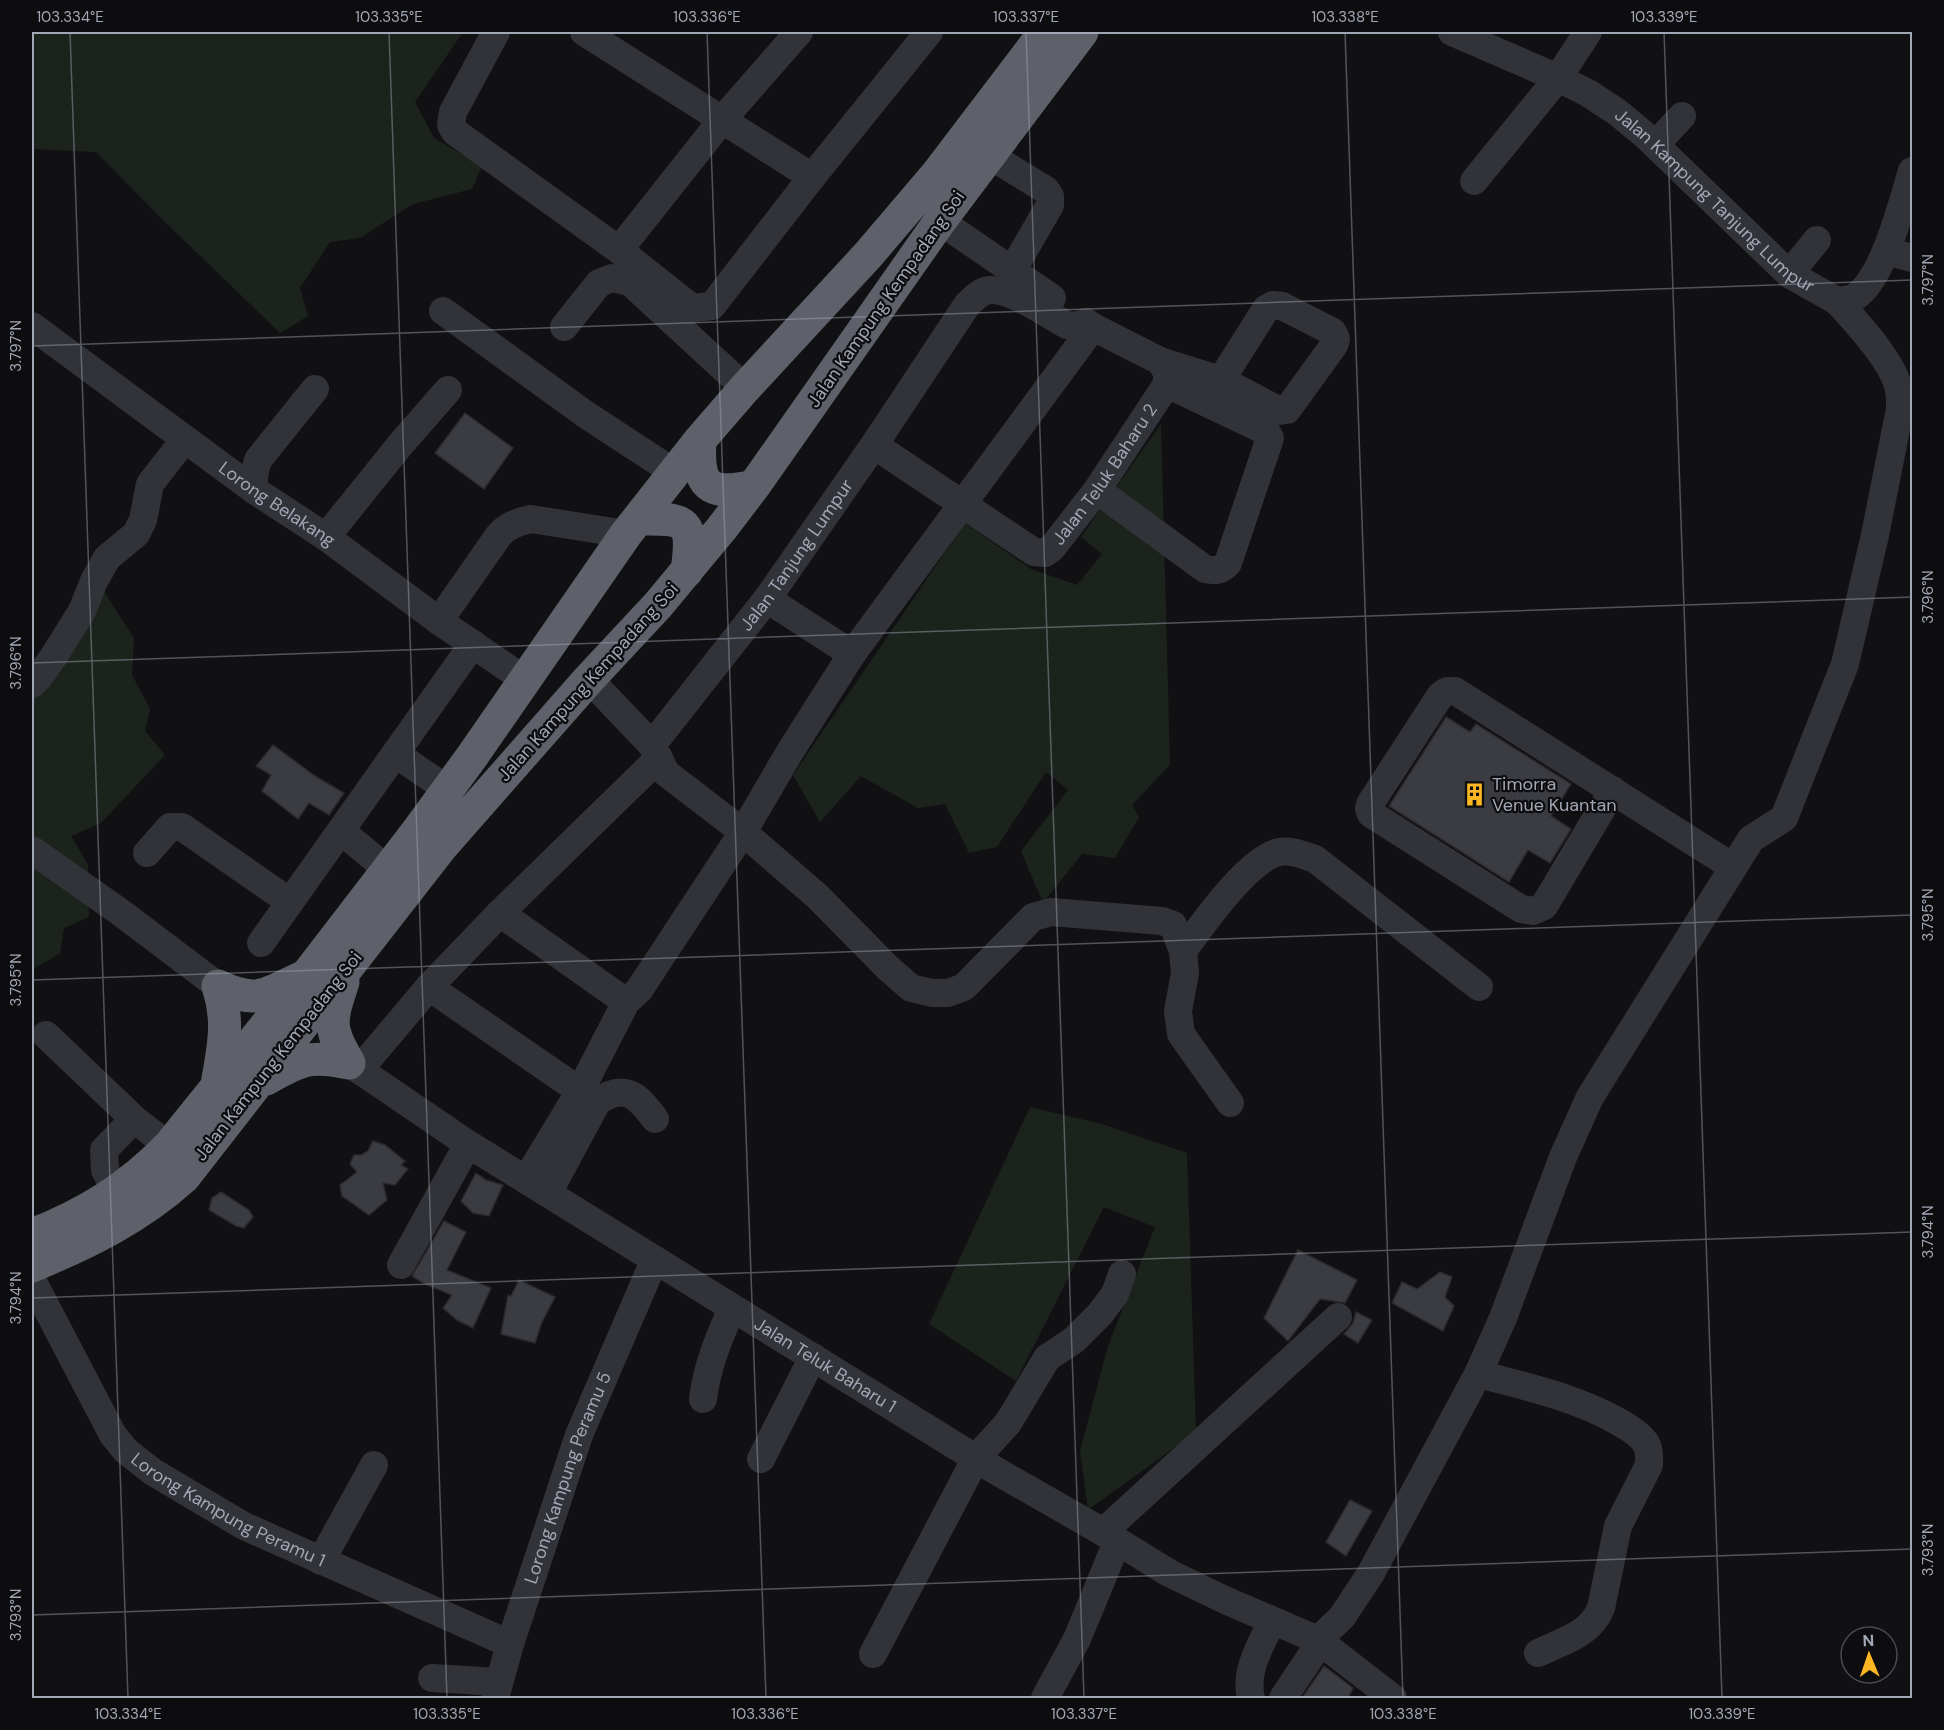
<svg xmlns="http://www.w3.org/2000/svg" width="1944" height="1730" viewBox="0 0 1944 1730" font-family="'DM Sans',sans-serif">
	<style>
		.green { fill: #1c231d }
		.building { fill: #3b3c41; stroke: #2b2b2f; stroke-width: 1.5 }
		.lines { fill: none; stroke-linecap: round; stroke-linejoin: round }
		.minor { stroke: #323338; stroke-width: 28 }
		.highway { stroke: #5e616a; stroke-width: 33 }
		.ticks { fill: none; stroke: #a2a7b5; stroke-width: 1.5; stroke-opacity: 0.45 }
		.labels { text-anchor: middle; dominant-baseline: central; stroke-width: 4.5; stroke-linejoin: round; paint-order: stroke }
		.street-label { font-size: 18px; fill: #a2a7b5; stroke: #0d0c0e }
		.poi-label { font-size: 18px; fill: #a2a7b5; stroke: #0d0c0e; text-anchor: start }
		.neatline { fill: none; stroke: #a2a7b5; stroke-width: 2 }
		.ticks-label { font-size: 15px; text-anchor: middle; fill: #a2a7b5 }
	</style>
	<rect width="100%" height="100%" fill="#111113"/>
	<path class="green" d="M32,32H463L415,102L434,138L482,166L472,189L413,204L360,238L330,242L300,288L308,316L280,333L163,220L96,152L32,149Z
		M1161,424L1170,765L1132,805L1139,817L1115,858L1082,854L1043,903L1021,851L1068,790L1046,772L997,847L969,853L945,804L918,808L861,776L820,822L793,775L965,523L1031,569L1077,585L1102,554L1081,537Z
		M99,584L134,638L132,675L150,709L145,731L165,755L101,823L71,836L88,865L89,917L64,928L60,954L32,969V693Z
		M1030,1107L1102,1124L1187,1153L1196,1432L1088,1510L1080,1451L1108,1346L1155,1227L1104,1207L1016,1381L929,1324Z"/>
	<path class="building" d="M465,413L513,448L484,489L435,453Z
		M1446,717L1470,732L1476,724L1571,784L1551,816L1571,829L1550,863L1528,850L1509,882L1389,806Z
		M273,745L315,776L344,793L329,815L309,803L298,819L262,791L271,775L256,766Z
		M373,1141L385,1145L405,1161L401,1165L408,1169L395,1185L383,1183L387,1200L369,1215L342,1196L340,1185L357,1172L350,1164L354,1155H361L368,1151Z
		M476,1173L486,1180L503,1185L489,1216L473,1213L461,1201Z
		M221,1192L249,1210L253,1217L244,1228L236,1226L209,1210L212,1198Z
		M444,1221L466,1232L447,1270L491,1288L473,1328L457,1320L443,1308L452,1295L423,1283L412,1276Z
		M1298,1250L1357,1280L1345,1303L1320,1299L1288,1341L1264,1318Z
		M1440,1272L1452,1277L1445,1297L1454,1306L1443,1331L1392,1303L1402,1282L1417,1289Z
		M519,1280L555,1297L542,1322L535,1343L501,1334L508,1295L511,1296Z
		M1356,1312L1372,1320L1358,1343L1344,1334L1353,1323Z
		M1350,1500L1372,1511L1346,1556L1326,1542Z
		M1324,1666L1353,1688L1348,1698H1302Z"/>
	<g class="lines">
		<g class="minor">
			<path d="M496,32L453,112L451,125L455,132L619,250L692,308L712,306L812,177L929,32"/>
			<path d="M584,32L812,177"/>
			<path id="s1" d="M1452,32L1558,78L1588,93L1617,112L1646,136L1789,274L1837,301C1842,300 1850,300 1855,297C1884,278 1902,203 1912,171"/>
			<path d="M1655,145L1682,116"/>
			<path d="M989,155L1046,190L1050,196V205L1012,271"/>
			<path d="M1474,181L1558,78L1588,32"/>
			<path d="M940,221L1052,298"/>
			<path d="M619,250L722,120L799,32"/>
			<path d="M1886,251L1912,258"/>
			<path d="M1789,274L1817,240"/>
			<path d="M443,311L585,414L675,473"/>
			<path id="s2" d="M32,326L254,490L326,537L439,621L525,680"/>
			<path d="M564,327L599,283L612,278L630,282L745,388"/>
			<path d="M1160,361L1221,380L1280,411L1287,410L1334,345L1336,339L1333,332L1282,306L1273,305L1266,309L1221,380"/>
			<path id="s3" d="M874,445L1034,552L1045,553L1052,548L1097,490L1167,384"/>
			<path d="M254,490V475L258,460L315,389"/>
			<path d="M1097,490L1205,569C1215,571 1221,571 1228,563L1270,438L1266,431L1167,384"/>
			<path d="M326,537L400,445L448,390"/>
			<path d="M767,599L852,654"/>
			<path d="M439,621L499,535C508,525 518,522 531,519L626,534"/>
			<path id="s4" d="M589,679L652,745L767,599L874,445L967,305C973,299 980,291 990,290C1011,288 1048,315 1067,325L1076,326L1086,322L1093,327L1160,361L1167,372V384"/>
			<path d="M32,684L39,677L54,656L82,611L94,581L107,558L136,534L143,520L150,484L185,439"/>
			<path d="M652,745L666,773L743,832L817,896L888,968L911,988L932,993H948L964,987L1033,917L1051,912L1162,921L1173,925L1183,951L1185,973L1178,1011L1181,1034L1230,1103"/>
			<path d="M396,754L448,790"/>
			<path d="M1613,790L1544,906L1533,911L1521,909L1371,814L1369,809L1370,804L1440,696L1447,691H1455L1733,867"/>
			<path d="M341,831L388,870"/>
			<path d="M32,850L120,912L218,986"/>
			<path d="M147,853L170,827H182L290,902"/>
			<path d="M500,913L626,1002"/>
			<path d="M261,943L473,644"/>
			<path d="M1183,951C1202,925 1248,859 1279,852C1292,850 1303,855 1315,859L1479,987"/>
			<path d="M429,987L580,1091"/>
			<path d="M46,1035L134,1119L169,1146"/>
			<path id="s5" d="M349,1063L468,1144L993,1469L1103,1532L1169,1573L1225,1600L1318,1640L1393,1698"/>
			<path d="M359,1070L429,987L500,913L659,758"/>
			<path d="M526,1180L580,1091L626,1002L639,990L743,832L791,750L852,654L1093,327"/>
			<path d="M116,1192L105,1170L104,1150L134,1119"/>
			<path d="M548,1193L597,1102C625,1082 638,1096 655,1119"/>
			<path d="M401,1265L468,1144"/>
			<path id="s6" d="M32,1280L113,1435L126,1451L153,1472L244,1526L510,1644"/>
			<path d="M1478,1374C1527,1387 1575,1397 1619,1422C1628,1427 1639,1434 1645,1442C1650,1449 1649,1457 1649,1465L1618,1526L1601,1608C1590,1635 1563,1641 1538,1653"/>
			<path d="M703,1399C707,1366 719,1338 732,1308"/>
			<path d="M761,1459L813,1357"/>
			<path d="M1103,1532L1338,1317"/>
			<path d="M321,1561L374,1465"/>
			<path d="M873,1654L976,1458L1008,1423L1047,1358L1074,1340L1100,1314L1115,1294L1122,1274"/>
			<path d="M432,1678L499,1682"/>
			<path id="s7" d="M495,1698L510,1644L579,1435L654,1261"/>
			<path d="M1045,1698L1077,1639L1117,1542"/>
			<path d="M1251,1698C1244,1671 1261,1645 1272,1621"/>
			<path d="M1283,1698L1313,1653L1318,1640L1342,1617L1371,1573L1478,1374L1503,1318L1563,1157L1590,1097L1751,839L1784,818L1845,664L1875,535L1900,409C1900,403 1900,396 1899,390C1894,362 1856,322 1837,301"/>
		</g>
		<path class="highway" d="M700,440C697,487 708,496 754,486
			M639,519C688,518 694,521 687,571
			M343,982C330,1021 328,1028 349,1063
			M218,986C258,1005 266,994 303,977
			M266,1079C302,1059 308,1055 349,1063
			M217,1085C223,1049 230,1022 218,986
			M32,1235C86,1214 128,1188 169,1146L306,976L419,829L473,755L626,534L700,440L745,388L868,255L937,174L1045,32
			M32,1266C87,1243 139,1218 184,1177L442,846L589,679L658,605L722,528L754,486L940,221L1082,32"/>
	</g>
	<path class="ticks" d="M70,32L128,1698M389,32L447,1698M707,32L766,1698M1026,32L1084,1698M1345,32L1403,1698M1664,32L1722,1698M32,346L1912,280M32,663L1912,597M32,980L1912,915M32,1298L1912,1232M32,1615L1912,1549"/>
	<defs>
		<symbol id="building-bare" viewBox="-9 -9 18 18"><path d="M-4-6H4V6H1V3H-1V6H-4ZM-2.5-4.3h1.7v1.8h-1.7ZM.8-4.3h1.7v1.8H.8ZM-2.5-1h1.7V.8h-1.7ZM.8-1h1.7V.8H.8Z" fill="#fcb621" stroke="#0d0c0e" stroke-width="2.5" paint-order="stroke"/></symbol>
	</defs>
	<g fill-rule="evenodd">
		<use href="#building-bare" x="1458" y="778" width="33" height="33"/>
	</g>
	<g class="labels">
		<g class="street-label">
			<text stroke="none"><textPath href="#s1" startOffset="316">Jalan Kampung Tanjung Lumpur</textPath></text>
			<text transform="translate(886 299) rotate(-55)">Jalan Kampung Kempadang Soi</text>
			<text stroke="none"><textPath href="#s3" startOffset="303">Jalan Teluk Baharu 2</textPath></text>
			<text stroke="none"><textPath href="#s2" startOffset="303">Lorong Belakang</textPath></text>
			<text stroke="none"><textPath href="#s4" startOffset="330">Jalan Tanjung Lumpur</textPath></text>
			<text transform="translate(588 682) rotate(-48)">Jalan Kampung Kempadang Soi</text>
			<text transform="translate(278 1056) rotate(-52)">Jalan Kampung Kempadang Soi</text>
			<text stroke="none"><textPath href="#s5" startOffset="564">Jalan Teluk Baharu 1</textPath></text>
			<text stroke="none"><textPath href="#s7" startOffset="232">Lorong Kampung Peramu 5</textPath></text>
			<text stroke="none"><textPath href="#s6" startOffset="314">Lorong Kampung Peramu 1</textPath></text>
		</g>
		<g class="poi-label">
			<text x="1492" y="784">Timorra<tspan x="1492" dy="21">Venue Kuantan</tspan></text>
		</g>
	</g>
	<rect width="1944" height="1730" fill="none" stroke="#0d0c0e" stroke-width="66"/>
	<g transform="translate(1869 1655) rotate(358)"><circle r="28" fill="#0d0c0e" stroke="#494a51" stroke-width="1.5"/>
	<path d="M0-4.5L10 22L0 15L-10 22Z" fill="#fcb621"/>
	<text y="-9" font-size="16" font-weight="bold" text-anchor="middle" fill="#a2a7b5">N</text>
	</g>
	<rect x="33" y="33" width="1878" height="1664" class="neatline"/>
	<g class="ticks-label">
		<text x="70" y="22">103.334°E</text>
		<text x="389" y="22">103.335°E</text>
		<text x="707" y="22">103.336°E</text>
		<text x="1026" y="22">103.337°E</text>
		<text x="1345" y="22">103.338°E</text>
		<text x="1664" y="22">103.339°E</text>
		<text transform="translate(1928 280) rotate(-90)" y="5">3.797°N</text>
		<text transform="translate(16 346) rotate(-90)" y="5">3.797°N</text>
		<text transform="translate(1928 597) rotate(-90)" y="5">3.796°N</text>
		<text transform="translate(16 663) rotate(-90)" y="5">3.796°N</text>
		<text transform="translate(1928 915) rotate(-90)" y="5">3.795°N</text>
		<text transform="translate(16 980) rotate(-90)" y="5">3.795°N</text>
		<text transform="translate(1928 1232) rotate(-90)" y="5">3.794°N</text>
		<text transform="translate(16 1298) rotate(-90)" y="5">3.794°N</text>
		<text transform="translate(1928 1550) rotate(-90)" y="5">3.793°N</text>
		<text transform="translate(16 1615) rotate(-90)" y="5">3.793°N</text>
		<text x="128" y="1719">103.334°E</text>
		<text x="447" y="1719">103.335°E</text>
		<text x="765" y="1719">103.336°E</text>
		<text x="1084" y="1719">103.337°E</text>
		<text x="1403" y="1719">103.338°E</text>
		<text x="1722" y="1719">103.339°E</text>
	</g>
</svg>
